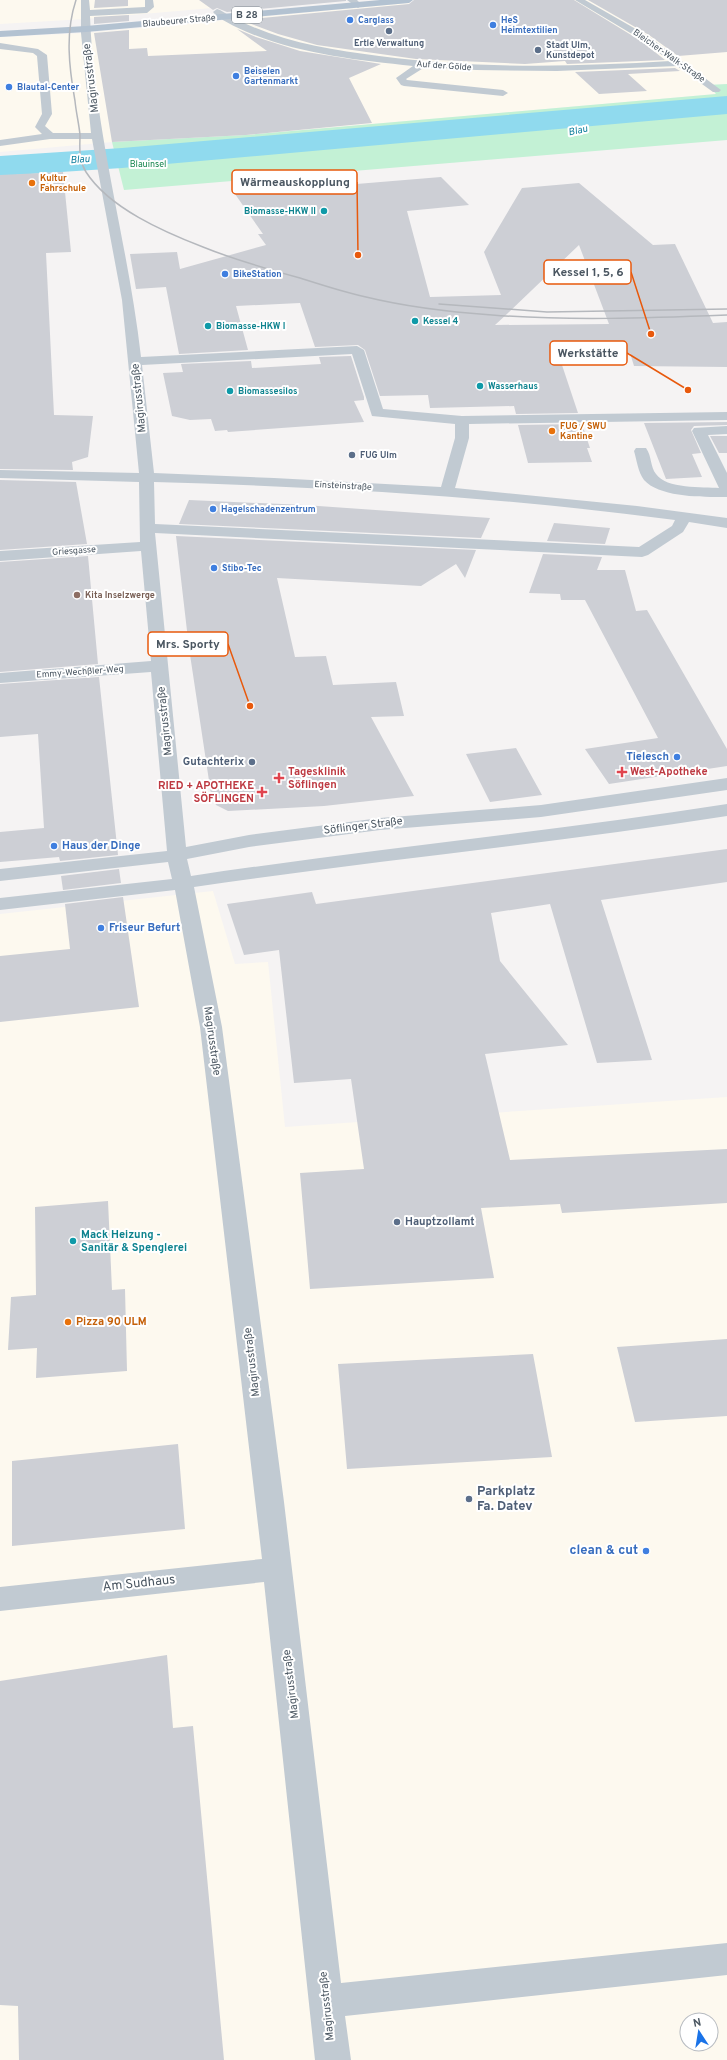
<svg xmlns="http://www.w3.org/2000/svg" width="727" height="2060" viewBox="0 0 727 2060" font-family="Overpass,sans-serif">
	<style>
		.commercial { fill: #fdf9ef; fill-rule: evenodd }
		.green { fill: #c3f1d5 }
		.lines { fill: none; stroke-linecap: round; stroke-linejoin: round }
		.river { fill: #90daee; fill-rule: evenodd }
		.building { fill: #cdcfd5; fill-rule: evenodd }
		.minor { fill: #c1cad2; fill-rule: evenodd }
		.major { fill: #b3c2d1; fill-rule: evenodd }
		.rail { stroke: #b5b8bd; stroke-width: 1.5 }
		.shop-dot { fill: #3f7fe0; stroke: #fff; stroke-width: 1.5 }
		.service-dot { fill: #5c6f8a; stroke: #fff; stroke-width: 1.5 }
		.food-dot { fill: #e8710a; stroke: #fff; stroke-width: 1.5 }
		.culture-dot { fill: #0f9aa8; stroke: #fff; stroke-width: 1.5 }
		.education-dot { fill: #8d6e63; stroke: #fff; stroke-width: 1.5 }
		.health-dot { fill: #e0444e; stroke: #fff; stroke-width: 1.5 }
		.labels { text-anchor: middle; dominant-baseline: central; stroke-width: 4; stroke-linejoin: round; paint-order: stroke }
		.far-shop-label { font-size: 9px; font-weight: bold; fill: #366cbe; stroke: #fff; text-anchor: start }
		.far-street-label { font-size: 9px; fill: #4a5661; stroke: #fff }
		.far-service-label { font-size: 9px; font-weight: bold; fill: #4e5e75; stroke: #fff; text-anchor: start }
		.far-park-label { font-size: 9px; fill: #17864f; stroke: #fff }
		.far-food-label { font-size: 9px; font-weight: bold; fill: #c56008; stroke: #fff; text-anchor: start }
		.far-culture-label { font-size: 9px; font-weight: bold; fill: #0d838f; stroke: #fff; text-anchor: start }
		.far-education-label { font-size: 9px; font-weight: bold; fill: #785e54; stroke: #fff; text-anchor: start }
		.shield { fill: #fff; stroke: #808990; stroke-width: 1 }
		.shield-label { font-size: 10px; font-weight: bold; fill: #4a5661 }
		.far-water-label { font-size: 10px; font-style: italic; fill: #0c7c9b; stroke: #fff }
		.street-label { font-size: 11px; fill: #4a5661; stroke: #fff }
		.shop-label { font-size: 11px; font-weight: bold; fill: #366cbe; stroke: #fff; text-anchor: start }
		.service-label { font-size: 11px; font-weight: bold; fill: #4e5e75; stroke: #fff; text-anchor: end }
		.health-label { font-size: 11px; font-weight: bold; fill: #be3a42; stroke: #fff; text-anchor: start }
		.culture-label { font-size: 11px; font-weight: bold; fill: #0d838f; stroke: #fff; text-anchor: start }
		.food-label { font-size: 11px; font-weight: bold; fill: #c56008; stroke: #fff; text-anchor: start }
		.near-service-label { font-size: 13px; font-weight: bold; fill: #4e5e75; stroke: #fff; text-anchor: start }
		.near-shop-label { font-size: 13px; font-weight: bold; fill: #366cbe; stroke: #fff; text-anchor: end }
		.near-street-label { font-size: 13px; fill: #4a5661; stroke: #fff }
		.leader { fill: none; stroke: #e8590c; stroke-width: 1.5 }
		.callout-dot { fill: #e8590c; stroke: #fff; stroke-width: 1.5 }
		.callout { fill: #fff; stroke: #e8590c; stroke-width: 1.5 }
		.callout-label { font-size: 12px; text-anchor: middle; font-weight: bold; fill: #4a5661 }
	</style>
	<rect width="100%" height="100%" fill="#f5f3f3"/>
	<path class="commercial" d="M0,0H304L85,19L0,24Z
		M441,0H727V84L708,85L716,94L246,135L112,142L0,152V37L86,33Z
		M213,891L235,964L268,962L285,1127L727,1097V2060H0V914ZM687,2020H711V2044H687Z"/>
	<path class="green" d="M727,84V140L124,190L112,142L246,135L716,94L708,85Z"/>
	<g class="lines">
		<path class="river" d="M727,96V114L122,168L0,176V156L122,148Z"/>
	</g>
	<path class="building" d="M95,0H128V6L94,8Z
		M199,0H346V1L227,12L217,8L213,10Z
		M414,0H574L641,41L665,60L567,64L565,61L525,64L416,59L317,45L278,34L241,20L409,4Z
		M588,0H727V52L678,56L649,35Z
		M129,15V21L94,24V17Z
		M237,29L256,37L300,51L381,64L349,78L372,123L246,135L112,142L94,33L129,30V49L147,48L148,56L267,51Z
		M675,68L680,71L628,74L647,91L599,94L575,72Z
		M63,172L71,252L46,253L54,415L93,416L88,457L72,462L73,470L0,469V175Z
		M441,177L469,205L407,211L430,297L501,295L484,252L522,188L579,183L653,245L675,244L713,323L727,322V367L634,366L630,353L559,356L578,413L516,414L514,406L430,408L428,395L380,396L365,350L358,345L315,347L300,303L236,306L248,350L179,354L166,287L136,289L130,254L177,252L180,269L266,245L258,234H263L235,194ZM579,245L609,324L495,325L508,313Z
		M351,356L364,397V400L354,401L364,422L228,432L227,430L215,431L211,419L190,420L172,416L163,373L183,372L181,364L251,361L252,368L321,364L319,357Z
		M727,422V425L694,426L691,430L701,453L692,454L702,477L666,479L644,423Z
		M582,424L590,448H587L592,462L528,463L518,425Z
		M710,436H727V453H719Z
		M0,480L76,482L87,544L0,550Z
		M189,500L304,505L490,518L481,538L179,524Z
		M554,523L610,528L605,544L547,541Z
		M176,536L476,550L465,578L456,564L421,586L277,578L295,657L326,656L333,685L396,682L404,716L371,717L414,796L324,806L228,811L216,805L211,794L189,648Z
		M543,554L602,557L597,570H625L636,611L647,610L727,749V766L609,784L585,749L658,738L585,600H561L560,594L529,593Z
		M88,556L98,664L0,672V562Z
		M99,677L118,855L60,861L59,857L0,862V832L44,828L38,734L0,737V684Z
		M516,748L542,795L490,802L466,754Z
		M727,849V882L601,900L652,1060L597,1063L550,904L491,913L500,961L568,1045L485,1054L510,1160L727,1149V1203L562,1213L560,1204L481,1208L494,1278L310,1289L300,1173L364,1169L351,1079L294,1083L279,950L244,955L227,904L312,892L316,904Z
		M119,869L121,883L63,890L61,876Z
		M123,897L139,1007L0,1022V956L70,949L65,904Z
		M108,1201L112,1290L125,1289L127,1371L36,1378L37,1348L8,1350L11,1297L36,1295L35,1207Z
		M727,1339V1416L635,1422L617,1347Z
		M533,1354L552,1457L347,1469L338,1364Z
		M178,1444L185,1529L12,1546V1461Z
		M167,1655L173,1728L193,1726L224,2060H19L18,2006L0,2005V1681Z"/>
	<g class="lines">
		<path class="minor" d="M81,0H89L90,10L145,7V0H153L154,7L147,13L90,16C94,131 128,242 141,357L357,346L364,350L383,409L462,416L727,412V420L469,424V438L455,488L637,506L727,518V528L689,522L683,532L648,555L642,557L155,533L186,847L249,835L380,818L541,805L727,778V790L541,817L380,830L249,847L187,859L191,876C370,849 549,832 727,804V816C550,844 371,861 194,887L222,1027L284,1502L341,1983L727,1943V1975L345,2016L351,2060H315L264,1582L0,1611V1587L262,1559L200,1027L175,890L0,910V898L172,879L168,862L0,881V869L167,851L151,672L0,683V673L151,661L141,551L0,561V551L140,542L139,482L0,478V470L139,473L122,300L92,139H50L0,146V140L42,134L35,127L42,114L37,56L33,53L0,49V43L38,49L47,55L52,114L45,126L53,133H91L81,33ZM352,354L372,416L455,424V438L441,487L274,478L154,473L142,365ZM154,482C328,487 502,497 675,520L672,526L639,547L155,524Z
			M347,0H357L362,5L358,8Z
			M575,0H585L648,36L721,90L719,92H713L677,66L557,71L476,70L425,67L406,79L407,80L503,90L508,93L503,96L404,86L401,85L396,78L413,66C354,60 290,53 236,27C228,23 218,18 213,12L217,9L220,10C269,40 323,49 379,56C476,69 573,67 670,61L642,40Z
			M727,426V434L708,435L727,473V497C705,497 660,498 644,480C638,472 637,461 634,451L636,448H646C652,456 650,467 656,474C666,489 703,487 719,488L692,431L694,428Z"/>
		<path class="major" d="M380,0H413L409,3L86,32L0,37V31L86,26Z"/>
		<path class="rail" d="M76,0C65,33 69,67 75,101C76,112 79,124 80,135C80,148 78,159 86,172C109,208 164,232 203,247C235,260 267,269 300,278C322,285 343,292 366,297C407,307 450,312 492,315C570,321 649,318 727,315
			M439,304L547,312L727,309"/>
	</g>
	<g class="shop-dot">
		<circle cx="350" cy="20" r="4"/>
		<circle cx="493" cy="25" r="4"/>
		<circle cx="236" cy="76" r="4"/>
		<circle cx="9" cy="87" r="4"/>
		<circle cx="225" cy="274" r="4"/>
		<circle cx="213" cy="509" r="4"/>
		<circle cx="214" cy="568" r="4"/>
		<circle cx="677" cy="757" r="4"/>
		<circle cx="54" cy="846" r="4"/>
		<circle cx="101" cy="928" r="4"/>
		<circle cx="646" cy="1551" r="4"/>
	</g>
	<g class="service-dot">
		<circle cx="389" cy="31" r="4"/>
		<circle cx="538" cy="50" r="4"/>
		<circle cx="352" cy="455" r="4"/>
		<circle cx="252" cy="762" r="4"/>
		<circle cx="397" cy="1222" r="4"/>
		<circle cx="469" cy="1499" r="4"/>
	</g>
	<g class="food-dot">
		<circle cx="32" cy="183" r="4"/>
		<circle cx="552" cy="431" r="4"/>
		<circle cx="68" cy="1322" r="4"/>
	</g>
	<g class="culture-dot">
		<circle cx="324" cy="211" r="4"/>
		<circle cx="415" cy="321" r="4"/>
		<circle cx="208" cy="326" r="4"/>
		<circle cx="480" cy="386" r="4"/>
		<circle cx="230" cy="391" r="4"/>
		<circle cx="73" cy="1241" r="4"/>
	</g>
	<circle class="education-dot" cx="77" cy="595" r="4"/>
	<g class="health-dot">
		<path d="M620 766h4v4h4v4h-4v4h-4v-4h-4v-4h4z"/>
		<path d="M277 772h4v4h4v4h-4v4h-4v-4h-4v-4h4z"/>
		<path d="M260 786h4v4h4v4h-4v4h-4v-4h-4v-4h4z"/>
	</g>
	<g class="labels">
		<g class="far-shop-label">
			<text x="358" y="20">Carglass</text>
			<text x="501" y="20">HeS<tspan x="501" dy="10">Heimtextilien</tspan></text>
			<text x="244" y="71">Beiselen<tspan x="244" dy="10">Gartenmarkt</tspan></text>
			<text x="17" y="87">Blautal-Center</text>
			<text x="233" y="274">BikeStation</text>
			<text x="221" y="509">Hagelschadenzentrum</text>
			<text x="222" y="568">Stibo-Tec</text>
		</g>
		<g class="far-street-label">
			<text transform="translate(179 21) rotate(-5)">Blaubeurer Straße</text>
			<text transform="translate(669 56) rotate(35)">Bleicher-Walk-Straße</text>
			<text transform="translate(444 66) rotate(4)">Auf der Gölde</text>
			<text transform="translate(343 486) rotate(3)">Einsteinstraße</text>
			<text transform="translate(74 551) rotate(-4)">Griesgasse</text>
			<text transform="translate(80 672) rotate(-4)">Emmy-Wechßler-Weg</text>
		</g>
		<g class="far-service-label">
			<text x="389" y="43" text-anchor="middle">Ertle Verwaltung</text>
			<text x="546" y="45">Stadt Ulm,<tspan x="546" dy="10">Kunstdepot</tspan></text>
			<text x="360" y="455">FUG Ulm</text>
		</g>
		<g class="far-park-label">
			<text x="148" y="164">Blauinsel</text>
		</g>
		<g class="far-food-label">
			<text x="40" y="178">Kultur<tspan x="40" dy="10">Fahrschule</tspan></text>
			<text x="560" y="426">FUG / SWU<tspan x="560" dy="10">Kantine</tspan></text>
		</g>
		<g class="far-culture-label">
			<text x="316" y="211" text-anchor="end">Biomasse-HKW II</text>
			<text x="423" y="321">Kessel 4</text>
			<text x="216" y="326">Biomasse-HKW I</text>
			<text x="488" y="386">Wasserhaus</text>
			<text x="238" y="391">Biomassesilos</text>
		</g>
		<g class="far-education-label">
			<text x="85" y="595">Kita Inselzwerge</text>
		</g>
		<rect class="shield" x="232" y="7" width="30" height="16" rx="3"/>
		<g class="shield-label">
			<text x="247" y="15">B 28</text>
		</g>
		<g class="far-water-label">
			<text transform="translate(578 131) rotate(-13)">Blau</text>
			<text transform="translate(80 160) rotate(-4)">Blau</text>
		</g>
		<g class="street-label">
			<text transform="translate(91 78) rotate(-97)">Magirusstraße</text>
			<text transform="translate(139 398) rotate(-96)">Magirusstraße</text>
			<text transform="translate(165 721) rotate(-96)">Magirusstraße</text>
			<text transform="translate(363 826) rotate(-7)">Söflinger Straße</text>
			<text transform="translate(212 1041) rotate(82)">Magirusstraße</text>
			<text transform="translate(252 1362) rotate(-97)">Magirusstraße</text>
			<text transform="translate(291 1684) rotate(-97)">Magirusstraße</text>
			<text transform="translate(327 2006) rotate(-96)">Magirusstraße</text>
		</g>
		<g class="shop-label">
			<text x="669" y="757" text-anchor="end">Tielesch</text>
			<text x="62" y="846">Haus der Dinge</text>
			<text x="109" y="928">Friseur Befurt</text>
		</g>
		<g class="service-label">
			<text x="244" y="762">Gutachterix</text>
			<text x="405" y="1222" text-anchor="start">Hauptzollamt</text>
		</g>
		<g class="health-label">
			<text x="288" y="772">Tagesklinik<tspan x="288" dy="13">Söflingen</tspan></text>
			<text x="630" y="772">West-Apotheke</text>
			<text x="254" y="786" text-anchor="end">RIED + APOTHEKE<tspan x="254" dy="13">SÖFLINGEN</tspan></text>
		</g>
		<g class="culture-label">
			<text x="81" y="1235">Mack Heizung -<tspan x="81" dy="13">Sanitär &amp; Spenglerei</tspan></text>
		</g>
		<g class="food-label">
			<text x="76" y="1322">Pizza 90 ULM</text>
		</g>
		<g class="near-service-label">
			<text x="477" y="1492">Parkplatz<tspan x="477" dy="15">Fa. Datev</tspan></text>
		</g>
		<g class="near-shop-label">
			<text x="638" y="1551">clean &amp; cut</text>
		</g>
		<g class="near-street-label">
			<text transform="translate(139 1584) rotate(-6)">Am Sudhaus</text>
		</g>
	</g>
	<path class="leader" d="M358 255L357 182M651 334L631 272M688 390L627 353M250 706L228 644"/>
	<g class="callout-dot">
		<circle cx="358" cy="255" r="4"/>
		<circle cx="651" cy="334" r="4"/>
		<circle cx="688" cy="390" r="4"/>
		<circle cx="250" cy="706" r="4"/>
	</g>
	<g class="callout">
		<rect x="232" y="170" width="125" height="24" rx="4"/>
		<rect x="544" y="260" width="87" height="24" rx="4"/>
		<rect x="550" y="341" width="77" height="24" rx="4"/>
		<rect x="148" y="632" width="80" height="24" rx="4"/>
	</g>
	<g class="callout-label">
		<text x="295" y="186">Wärmeauskopplung</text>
		<text x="588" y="276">Kessel 1, 5, 6</text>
		<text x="588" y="357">Werkstätte</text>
		<text x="188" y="648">Mrs. Sporty</text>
	</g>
	<g transform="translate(699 2032) rotate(348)"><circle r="19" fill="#ffffff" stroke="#b7bbc0"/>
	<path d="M0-3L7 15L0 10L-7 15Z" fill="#1a73e8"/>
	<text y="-6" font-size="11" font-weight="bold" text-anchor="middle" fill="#4a5661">N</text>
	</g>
</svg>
